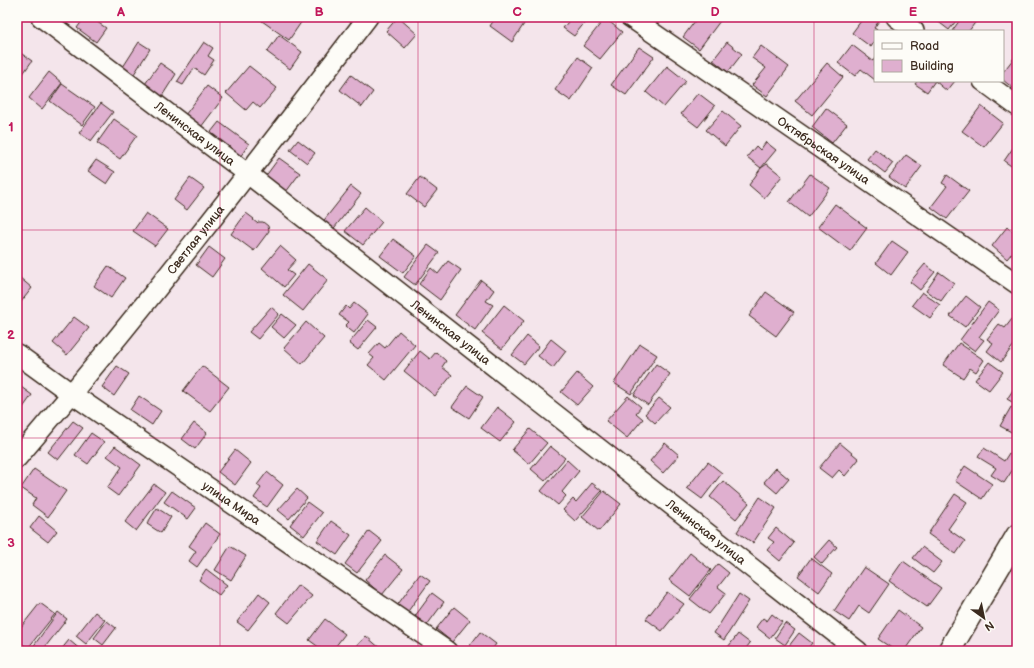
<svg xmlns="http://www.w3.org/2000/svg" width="1034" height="668" viewBox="0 0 1034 668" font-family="'Balsamiq Sans',sans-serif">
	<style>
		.building { fill: #dfafcf; stroke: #3b2a1e }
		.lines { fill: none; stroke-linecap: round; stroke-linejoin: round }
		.street-casing { stroke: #3b2a1e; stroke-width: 22 }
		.secondary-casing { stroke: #3b2a1e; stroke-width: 25 }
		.street { stroke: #fdfcf7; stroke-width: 19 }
		.secondary { stroke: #fdfcf7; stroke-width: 22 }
		.grid { fill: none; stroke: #c2185b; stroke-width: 1; stroke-opacity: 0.55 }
		.labels { text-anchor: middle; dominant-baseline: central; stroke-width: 3; stroke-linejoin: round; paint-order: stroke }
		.street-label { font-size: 12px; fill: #3b2a1e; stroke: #fdfcf7 }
		.neatline { fill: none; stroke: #c2185b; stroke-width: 1.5 }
		.grid-label { font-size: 13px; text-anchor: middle; font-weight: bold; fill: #c2185b }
	</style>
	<rect width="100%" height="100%" fill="#f4e5eb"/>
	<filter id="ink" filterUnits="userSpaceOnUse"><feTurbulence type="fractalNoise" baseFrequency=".025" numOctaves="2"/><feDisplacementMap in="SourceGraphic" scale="8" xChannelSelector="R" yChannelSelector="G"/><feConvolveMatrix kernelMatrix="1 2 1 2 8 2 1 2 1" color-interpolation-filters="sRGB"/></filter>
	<g filter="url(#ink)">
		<path class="building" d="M85,17H90L106,28L96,42L77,28Z
			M264,17H296L302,21L289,40L262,21Z
			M398,17L417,34L405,48L386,31Z
			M496,17H514L524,24L512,42L490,26Z
			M572,17H589L574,36L563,28Z
			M698,17H723L699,49L683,37Z
			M864,17H879L881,18L874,28L879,31H875V41L871,47L852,33Z
			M938,17H959L949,30L936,20Z
			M962,17H979L969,31H952Z
			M605,18L622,32L600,59L583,46Z
			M279,35L302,52L290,69L267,52Z
			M139,42L150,49L134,74L123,67Z
			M204,42L213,48L208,56L214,60L204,75L194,68L183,85L177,82Z
			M727,42L742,54L728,72L713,60Z
			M852,45L873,61L875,58V80L861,69L855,76L838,63Z
			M761,46L789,67L767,96L752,85L766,68L752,58Z
			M639,47L654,57L626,95L611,85Z
			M19,52L32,61L17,82V56Z
			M1017,54V85L1014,89L1003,80V72Z
			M578,57L593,68L571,101L555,90Z
			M160,63L176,74L162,96L145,84Z
			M827,63L843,77L812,115L795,101Z
			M249,66L277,88L260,108L253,102L246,110L226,93Z
			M667,66L686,81L664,107L646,92Z
			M49,72L62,83L42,109L29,98Z
			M351,75L373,92L362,107L340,90Z
			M917,81H955L947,91L935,81L927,92L915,84Z
			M62,84L95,107L82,125L50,101Z
			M207,86L223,98L201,127L185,115Z
			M698,93L715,106L698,127L681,114Z
			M101,103L113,112L91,141L79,133Z
			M981,106L1003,123L984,147L962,131Z
			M826,108L847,124L832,143L812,127Z
			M723,111L741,126L725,146L706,130Z
			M114,119L137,135L120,159L97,143Z
			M219,122L249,144L238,160L207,137Z
			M298,140L315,153L307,163L290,150Z
			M766,142L776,150L761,168L747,157L756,146L760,150Z
			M1017,142V170L1004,161Z
			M875,149L893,163L885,173L867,159Z
			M906,155L922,166L905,189L889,177Z
			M279,158L300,173L286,192L265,177Z
			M96,160L115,172L107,184L88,171Z
			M767,164L782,176L764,198L749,185L761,168Z
			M810,174L830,188L808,217L789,202Z
			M947,175L969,191L947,219L931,207L947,186L942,183Z
			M420,177L437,190L424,207L407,194Z
			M190,178L204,188L187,210L174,200Z
			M351,186L361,194L331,232L321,224Z
			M835,204L867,228L850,251L818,227Z
			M365,207L382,222L363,245L345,231Z
			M146,213L168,229L155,246L133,231Z
			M246,213L254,219L253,220L257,223L258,222H263L268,226L269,231L254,251L231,234Z
			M1007,227L1017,235V247L1007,259L992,246Z
			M393,239L416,256L403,273L380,256Z
			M892,241L908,252L891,275L876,263Z
			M428,245L439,253L415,285L404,277Z
			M280,246L296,260L287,270L294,275L284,287L262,268Z
			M209,247L225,259L212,277L196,265Z
			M448,261L461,270L440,300L419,284L431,268L438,274Z
			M308,264L328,280L303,311L283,295Z
			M925,264L935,272L920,290L910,282Z
			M108,266L125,278L111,298L94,286Z
			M939,272L954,283L941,301L926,291Z
			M19,277L32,288L17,307V280Z
			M481,280L494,290L486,301L493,305L475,330L455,315Z
			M766,292L794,312L776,336L749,316Z
			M922,292L940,305L930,318L912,305Z
			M966,296L980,307L965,327L950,316Z
			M988,302L999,310L979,337L984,340L975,351L960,340Z
			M354,303L368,314L354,333L345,326L349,322L339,315L346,306L349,309Z
			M504,305L524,321L502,349L482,333Z
			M271,307L279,314L258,339L249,332Z
			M282,314L296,325L284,338L271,327Z
			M74,317L89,328L67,355L53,343Z
			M1012,319L1017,322V341L1001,362L987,351L993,343L987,339L999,324L1005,328Z
			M368,320L377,327L358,350L349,343Z
			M306,322L324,338L302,364L284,348Z
			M399,331L415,345L386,380L368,365L374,358L369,354L379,343L385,348Z
			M527,336L539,346L524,364L512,355Z
			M551,339L566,351L553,368L538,356Z
			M959,343L984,360L976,372L970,368L963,378L943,365Z
			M640,344L657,355L631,394L614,383Z
			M420,351L430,359L436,352L446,361L442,367L452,375L435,396L404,371Z
			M989,362L1003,372L989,390L975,380Z
			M656,364L670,374L648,405L634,395Z
			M117,366L129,374L114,396L102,387Z
			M202,366L229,387L210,411L183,391Z
			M577,373L593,387L577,405L561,392Z
			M17,384L32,395L17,416Z
			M1017,384V405L1007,399Z
			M467,386L483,397L469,418L452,407Z
			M139,396L161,411L152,425L130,410Z
			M628,396L641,407L636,413L643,419L627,438L606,421Z
			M659,398L670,407L655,423L645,414Z
			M497,407L516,422L500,442L481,428Z
			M1011,407L1017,410V435L1000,426Z
			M73,421L83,428L58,460L48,452Z
			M194,423L207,433L195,449L182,439Z
			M530,429L547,443L529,464L512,450Z
			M91,433L104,442L88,464L75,455Z
			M665,443L679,455L663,473L650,461Z
			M840,443L859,459L845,476L839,470L832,478L819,468Z
			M115,446L141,465L118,496L107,488L122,467L107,456Z
			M550,446L565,458L545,481L531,469Z
			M984,448L1004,461L1009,453L1017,458V463L1004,483L991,475L996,468L978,457Z
			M235,450L251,463L235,485L218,472Z
			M567,460L579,471L562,492L566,496L558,505L541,491Z
			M708,462L722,473L702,499L687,488Z
			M965,466L992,484L982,499L955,481Z
			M776,468L789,479L777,493L764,482Z
			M34,469L66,491L48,517L32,505L36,498L21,488Z
			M267,472L283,485L267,507L254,498L261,488L257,485Z
			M723,481L749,503L736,519L710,497Z
			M592,483L602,491L575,521L563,510L573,499L576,502Z
			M154,484L165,492L136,531L125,522Z
			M297,489L307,498L289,519L278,510Z
			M172,491L196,508L188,519L164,502Z
			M604,491L621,504L599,531L582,517Z
			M955,494L967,502L948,529L965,541L956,554L928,534Z
			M760,497L776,508L753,543L737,532Z
			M307,502L322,513L304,536L290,525Z
			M157,508L171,517L161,533L147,524Z
			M39,516L57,531L48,542L30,528Z
			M331,521L351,535L337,555L317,541Z
			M205,523L220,534L197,567L189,561L196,551L189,546Z
			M776,528L794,543L780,561L767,550L774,542L768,538Z
			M369,531L382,541L357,573L345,564Z
			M829,540L837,547L822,564L814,557Z
			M230,546L246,556L231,580L215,570Z
			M922,547L942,562L933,573L913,558Z
			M690,553L711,570L690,596L669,580Z
			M385,555L403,569L382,595L365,580Z
			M811,558L832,574L819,592L798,576Z
			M903,561L941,588L927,607L889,581Z
			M718,564L729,573L718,587L726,593L709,614L690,599Z
			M864,567L889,584L869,613L859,606L849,621L834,611Z
			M206,569L227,585L219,595L199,580Z
			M420,574L430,581L406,614L396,607Z
			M298,585L312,596L289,623L276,613Z
			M667,592L684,604L662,631L646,619Z
			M259,593L270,602L248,630L237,622Z
			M432,593L444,602L427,625L415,616Z
			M739,594L749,601L724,640L714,633Z
			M40,603L55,614L28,648L17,640V632Z
			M454,607L470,620L452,642L436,629Z
			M898,610L921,627L904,651H896L878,639Z
			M58,612L67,619L42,651H30Z
			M95,612L105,620L86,644L76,636Z
			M772,614L782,622L770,638L756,627L763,618L767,621Z
			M325,619L345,634L332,651H324L309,640Z
			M107,621L116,628L103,645L94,638Z
			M785,623L795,630L785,645L775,638Z
			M480,632L496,644L491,651H466Z
			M799,633L812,643L806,651H785Z
			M738,634L750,643L744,651H725Z
			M366,636L382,650V651H352Z
			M69,640L82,651H60Z"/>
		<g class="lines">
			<defs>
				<g id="street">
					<path id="s1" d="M41,17L248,174L858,651"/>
					<path id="s2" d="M630,17L1017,284"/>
					<path d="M896,17L914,31"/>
					<path d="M983,81L1017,106"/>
					<path id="s3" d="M17,354L72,394L447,651"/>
					<path id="s4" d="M17,458C140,315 254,166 368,17"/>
				</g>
				<path id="secondary" d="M949,651L1017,536"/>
			</defs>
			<use href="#street" class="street-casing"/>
			<use href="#secondary" class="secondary-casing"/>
			<use href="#street" class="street"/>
			<use href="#secondary" class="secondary"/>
		</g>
	</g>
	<path class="grid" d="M220,17V651M418,17V651M616,17V651M814,17V651M17,230H1017M17,438H1017"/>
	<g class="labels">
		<g class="street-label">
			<text stroke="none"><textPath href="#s1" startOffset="193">Ленинская улица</textPath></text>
			<text stroke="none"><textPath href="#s2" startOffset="235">Октябрьская улица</textPath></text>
			<text stroke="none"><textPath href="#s4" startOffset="282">Светлая улица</textPath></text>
			<text stroke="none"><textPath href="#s1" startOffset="517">Ленинская улица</textPath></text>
			<text stroke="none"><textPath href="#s3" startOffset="261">улица Мира</textPath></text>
			<text stroke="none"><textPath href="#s1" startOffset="841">Ленинская улица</textPath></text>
		</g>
	</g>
	<rect width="1034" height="668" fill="none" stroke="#fdfcf7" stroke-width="44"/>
	<rect x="874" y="30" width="130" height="52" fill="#fdfcf7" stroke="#afa8a0"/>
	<rect x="882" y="43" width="20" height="6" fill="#fdfcf7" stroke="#afa8a0"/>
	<text x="910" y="50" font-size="12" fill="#3b2a1e">Road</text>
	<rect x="882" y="60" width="20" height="12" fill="#dfafcf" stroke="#afa8a0"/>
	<text x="910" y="70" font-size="12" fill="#3b2a1e">Building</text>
	<g transform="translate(984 618) rotate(147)" stroke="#fdfcf7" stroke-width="3" paint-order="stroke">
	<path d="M0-3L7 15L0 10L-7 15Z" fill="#3b2a1e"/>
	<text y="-6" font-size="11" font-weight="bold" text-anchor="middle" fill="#3b2a1e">N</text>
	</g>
	<rect x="22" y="22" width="990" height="624" class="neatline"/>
	<g class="grid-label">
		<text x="121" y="16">A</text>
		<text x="319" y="16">B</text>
		<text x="517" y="16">C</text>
		<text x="715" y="16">D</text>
		<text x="913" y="16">E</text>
		<text x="11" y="131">1</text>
		<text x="11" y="339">2</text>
		<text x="11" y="547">3</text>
	</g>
</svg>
